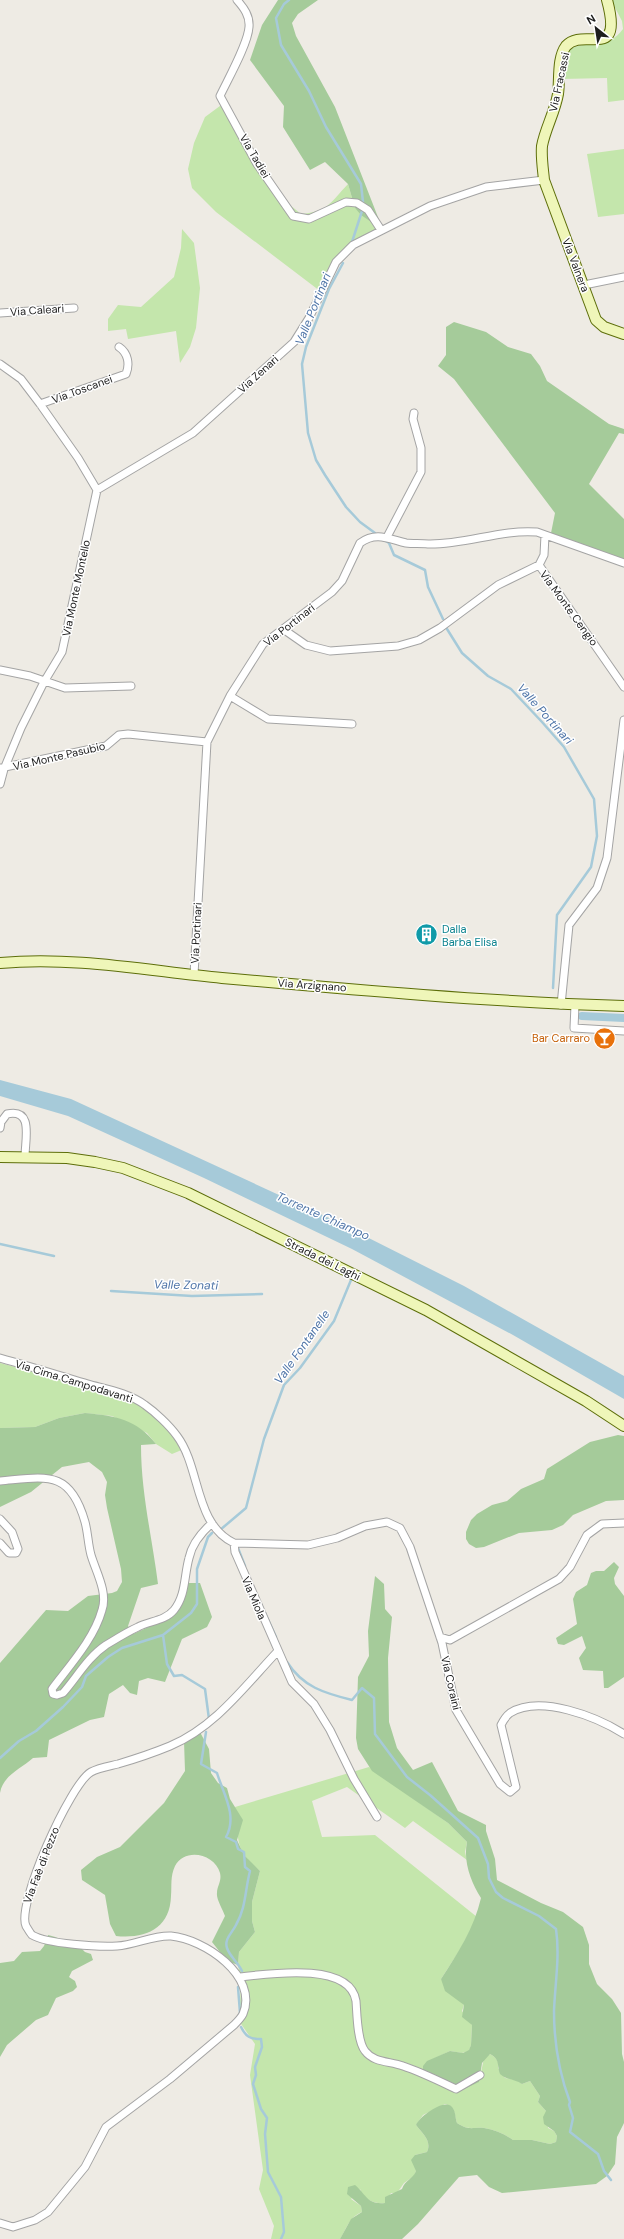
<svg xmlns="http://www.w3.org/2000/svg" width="624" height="2239" viewBox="0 0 624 2239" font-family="'DM Sans',sans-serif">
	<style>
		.grass { fill: #c4e6ac }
		.forest { fill: #a5cb9a }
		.water { fill: #a6cad9 }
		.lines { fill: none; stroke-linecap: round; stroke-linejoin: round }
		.stream { stroke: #a6cad9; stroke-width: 2.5 }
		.canal { stroke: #a6cad9; stroke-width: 8 }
		.street-casing { stroke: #a4a4a4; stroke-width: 9 }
		.secondary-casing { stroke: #5d6e0a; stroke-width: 12 }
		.street { stroke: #fff; stroke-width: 7 }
		.secondary { stroke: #eff6b9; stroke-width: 10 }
		.labels { text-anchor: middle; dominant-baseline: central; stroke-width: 3; stroke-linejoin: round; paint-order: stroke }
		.street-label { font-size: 11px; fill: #1d1d1d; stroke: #fff }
		.culture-label { font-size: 11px; fill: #0d838f; stroke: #fff; text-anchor: start }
		.food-label { font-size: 11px; fill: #c56008; stroke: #fff; text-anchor: end }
		.water-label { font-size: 12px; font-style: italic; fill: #4f75a8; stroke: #fff }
	</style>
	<rect width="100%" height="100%" fill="#eeebe4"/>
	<path class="grass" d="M611,0H624V100L608,102L607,78L562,79L568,50C588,39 608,50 623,29L622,21Z
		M224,103L285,201L301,214C329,211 330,203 348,184L355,208L383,230L354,246L337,263L320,291L216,212L192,188L188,169L194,143L205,117Z
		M624,149V214L598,217L587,154Z
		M182,229L194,243L200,288L196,328L190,347L180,363L176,331L128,339L126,329L108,331V319L118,305L141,307L174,277L181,248Z
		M0,1363L125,1396C149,1409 168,1427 184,1449L172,1454L156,1444L147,1433L112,1416L85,1413L59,1418L35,1427L0,1428Z
		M369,1767L448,1823L467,1842L465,1852L467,1860L413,1821L405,1828L347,1787L312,1801L322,1837L375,1835L477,1917L461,1948L441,1979L464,2005L462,2011L472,2025L471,2045L469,2051L462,2053L450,2051L433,2059L479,2082L484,2058L490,2054C497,2058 499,2061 498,2068L505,2078L517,2080L522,2084L530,2081L540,2096L538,2102L546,2111L548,2128L554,2131L557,2136L556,2142L550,2144L532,2140H513C505,2134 495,2130 484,2128C472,2127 469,2131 457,2123C454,2114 456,2107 445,2104L423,2115L416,2125C423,2134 432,2141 427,2152L415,2155L416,2171L414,2176L404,2183L397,2193H391L385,2203C374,2204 364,2200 360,2189L351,2199L361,2206L362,2212C349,2217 347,2228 340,2239H271L274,2226L259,2189L263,2170L250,2075L255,2044L239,2021L241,1984L238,1965L239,1952L255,1932L252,1921V1902L260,1871C232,1848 240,1838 235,1807Z"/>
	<path class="forest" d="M278,0H318L298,14L292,23L296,36L335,107L383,230L361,215L355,208L348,184L325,162L310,170L283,127L284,106L250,60L262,25Z
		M454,322L486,332L508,347L531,354L540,366L547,381L609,424L624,429V434L619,433L589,484L624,519V559L551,533L555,513L454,379L438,366L446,355V327Z
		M85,1413C116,1416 136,1419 156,1444L141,1445C141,1493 152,1537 158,1584L141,1588L128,1626L133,1634L171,1617L186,1583H200L212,1617L207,1627L182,1639L165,1682L148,1678L139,1681L137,1695L130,1693L123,1685L109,1694L104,1717L90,1720L49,1740L47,1757L33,1758C21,1769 3,1775 0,1793V1663L46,1610L68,1611L88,1596L112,1593L117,1591L122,1582L121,1569L107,1508L105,1495L107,1482L102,1472L89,1462L62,1467L31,1492L0,1507V1428L35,1427L59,1418Z
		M618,1435L624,1436V1500L606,1501L573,1515L563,1525L552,1530L519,1533L484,1547L476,1548L469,1544L466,1539V1532L471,1520L477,1514L492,1505L507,1501L521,1489L544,1479L547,1469L590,1442Z
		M614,1562L619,1567L614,1578L615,1584L624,1596V1677L608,1688H604L603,1671L583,1670L579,1658L586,1648L582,1636L564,1645L558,1644L556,1638L577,1624L573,1599L576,1592L587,1585L591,1573L596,1571H604Z
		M375,1576L384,1584L385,1609L392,1617L388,1658L389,1722L397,1748L413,1770L432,1762L458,1811L486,1825V1831L495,1859L497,1880L541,1903L563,1912L583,1927L589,1945V1964L597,1984L612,1999L621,2013L622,2054L624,2062V2123L617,2137L615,2164L607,2176L596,2184L502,2193L489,2187L477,2175L459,2177L418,2224L402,2239H340L351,2219L362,2212L361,2206L347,2194L348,2187L355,2185C366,2194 367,2205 385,2203V2197L402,2189C405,2180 413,2179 416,2171L411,2160L415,2155L427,2152C432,2141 423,2134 416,2125C419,2117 443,2099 451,2106C456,2110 455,2118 457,2123C469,2131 472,2127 484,2128C495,2130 505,2134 513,2140H532L550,2144L556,2142L557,2136L554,2131L544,2124L543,2117L546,2111L538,2102L540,2096L530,2081L522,2084C515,2079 506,2080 500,2074C497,2065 500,2059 490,2054L482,2063L479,2082L462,2090L423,2072V2066L427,2061L450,2051L463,2053L469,2050L471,2045L472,2025L462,2017L464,2005L445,1991L441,1979C458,1953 474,1928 481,1898C471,1882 463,1862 467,1842L448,1823L372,1771L358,1749L356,1738L358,1677L369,1656L368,1631Z
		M197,1731L201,1734L209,1749L211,1773L218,1783L227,1788L230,1799L243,1820L237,1840L244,1855L260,1871L252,1902V1921L255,1932L239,1952L238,1965L227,1961L212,1942L225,1916C223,1910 216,1899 217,1893C217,1886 222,1881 220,1873C215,1854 185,1847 175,1866C170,1877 172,1885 171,1896C170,1929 145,1939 116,1936L110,1924L105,1895L82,1880L81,1870L97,1857L120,1847L164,1803L185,1771L184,1741Z
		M48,1935C59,1937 63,1942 76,1943L85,1952L91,1954L93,1960L72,1971L69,1977L75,1981L77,1987L73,1991L56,1998L48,2015L36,2020L7,2045L0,2057V1963L14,1961L22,1952L40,1951L44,1946Z"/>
	<path class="water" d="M0,1080L71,1099L329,1218L464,1286L624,1376V1399L513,1335L352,1249L204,1178L68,1116L0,1096Z"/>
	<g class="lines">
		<path class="stream" d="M289,0L284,4L276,18L281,45L309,91L326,127L361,184L363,202
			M352,242L362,211
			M343,263L329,289L306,347L302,364L308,433L316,460L325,475L346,507L360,522L375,533
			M384,540L389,543L394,555L425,570L428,587L443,619
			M447,629L462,653L488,676L511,689L542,722L564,747L594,799L597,836L591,867L557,915L553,988
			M0,1244L54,1256
			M111,1291L192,1296L262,1294
			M220,1530L246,1508L264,1439L284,1385L300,1368L334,1321L351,1280
			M238,1548L245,1566
			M264,1611L276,1637
			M163,1635L167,1664L174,1676L182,1675L205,1689L209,1719
			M287,1662C303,1687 324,1693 352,1700L362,1688L374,1698L375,1734L407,1777L430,1795L478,1838L488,1864L489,1878L496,1892L503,1898L539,1916L556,1929C560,1956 555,1984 554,2011C554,2043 559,2073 570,2102L569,2105L573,2118L570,2132L598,2154L604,2171L611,2180
			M206,1732L201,1764L217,1773C223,1793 238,1816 226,1837L236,1842L238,1849L244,1852L245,1867L250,1871C245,1890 246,1908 236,1925C232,1933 224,1939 227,1948C230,1957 238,1962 242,1971
			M0,1758L19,1741L36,1731L63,1707L82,1687L86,1676L108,1657L122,1648L163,1635L191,1613L197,1604V1569L208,1537L212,1533
			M238,1987L240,2013
			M241,2027C246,2037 250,2039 261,2039L262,2047L255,2067L256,2075L253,2084L261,2109L267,2118L265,2134L268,2172L281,2197L284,2232L281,2239"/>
		<path class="canal" d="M582,1016L624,1018"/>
		<defs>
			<path id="street" d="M237,0C244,8 250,16 249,27C248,44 228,79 220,96L257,164L293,216L309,219L346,202L357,203L368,210L381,230
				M584,285L624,277
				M0,313L74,308
				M0,364L21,379L40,404L78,458L97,490
				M40,404L126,374C130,364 128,353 119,347
				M97,490L193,433L294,342L309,318L336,262L353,245L430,206L486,187L544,180
				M387,537L421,472V448L413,419L414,413
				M539,565L544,555L545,535
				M283,629L306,645L330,651L398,646L419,640L440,628L498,585L539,565L624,687
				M0,670L30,676L65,688L131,686
				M230,696L268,719L352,724
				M0,768L106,746L119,735L128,734L207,742
				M0,784L4,769L21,728L44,682L62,652L97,490
				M194,975L207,742L230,696L263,644L332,592L342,581L360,543C376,531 389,539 406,543C413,544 421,543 428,544C465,545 501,529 537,532L624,563
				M561,1005L569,925L597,888L607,858L624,720
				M575,1005L574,1028L624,1031
				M0,1128L1,1122L7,1114C34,1108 25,1139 25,1157
				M0,1358C29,1366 58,1375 88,1384C106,1389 129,1393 145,1405C155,1412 169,1425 177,1436C201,1468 194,1524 234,1543L308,1545L337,1538L365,1526L387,1522L400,1528L410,1547L442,1643L456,1710L500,1784L510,1792L516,1787L501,1725C503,1721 506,1716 510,1713C540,1694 597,1717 624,1734
				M0,1481C46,1477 70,1469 85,1522C88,1533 88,1544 91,1555C96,1572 108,1592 102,1610C94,1639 70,1665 52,1689L53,1694L57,1695L63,1693C77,1677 88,1657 106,1645C116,1639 127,1632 138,1627C149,1621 165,1621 174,1610C186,1595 184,1576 189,1558C192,1543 202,1532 212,1523
				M0,1519L12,1532L18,1549L16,1553H9L0,1543
				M234,1543L235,1552L292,1682L314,1704L330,1730L354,1779L377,1817
				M440,1637L450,1640L559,1579L570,1567L587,1535L602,1524L624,1523
				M240,1977C267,1974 350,1961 356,2001C357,2013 357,2041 365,2051C374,2063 390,2061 403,2066C421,2072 439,2081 456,2089L480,2075
				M0,2223L13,2227L35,2220L48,2212L85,2167L106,2127L170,2079L234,2025C237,2022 241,2018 243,2014C259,1976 204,1939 171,1936C153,1935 135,1945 117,1946C99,1947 47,1944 32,1935C30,1933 28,1929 26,1926C16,1905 70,1784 91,1772C98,1768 110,1766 118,1764C135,1759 153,1753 170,1746C215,1727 244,1687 277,1652"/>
			<path id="secondary" d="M607,0C624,63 583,26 566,46C557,58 560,80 558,94C555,112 545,129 542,146C541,157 543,169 544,180L596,320L604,327L624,334
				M0,963C74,956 149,971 222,978C356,990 490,1002 624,1006
				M0,1157L67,1158L95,1162L123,1168L188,1193L426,1310L586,1401L624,1426"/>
		</defs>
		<use href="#street" class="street-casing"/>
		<use href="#secondary" class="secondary-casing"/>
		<use href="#street" class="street"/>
		<use href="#secondary" class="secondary"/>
	</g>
	<defs>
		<symbol id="building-disc" viewBox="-11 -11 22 22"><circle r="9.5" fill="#0f9aa8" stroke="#fff"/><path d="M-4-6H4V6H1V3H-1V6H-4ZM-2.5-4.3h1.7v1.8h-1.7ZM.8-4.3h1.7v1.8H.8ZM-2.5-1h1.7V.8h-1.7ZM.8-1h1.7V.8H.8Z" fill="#fff"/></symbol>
		<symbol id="bar-disc" viewBox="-11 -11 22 22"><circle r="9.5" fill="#e8710a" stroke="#fff"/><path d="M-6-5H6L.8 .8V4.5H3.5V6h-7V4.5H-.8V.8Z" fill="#fff"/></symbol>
	</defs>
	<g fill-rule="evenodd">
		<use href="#building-disc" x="414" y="922" width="25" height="25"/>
		<use href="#bar-disc" x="592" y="1026" width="25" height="25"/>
	</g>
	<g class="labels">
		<g class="street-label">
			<text transform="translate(559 82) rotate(-78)">Via Fracassi</text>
			<text transform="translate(255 156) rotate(60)">Via Tadiei</text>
			<text transform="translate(576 265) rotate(69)">Via Valnera</text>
			<text transform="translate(37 310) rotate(-4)">Via Caleari</text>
			<text transform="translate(258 374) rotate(-42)">Via Zenari</text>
			<text transform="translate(82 389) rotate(-20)">Via Toscanei</text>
			<text transform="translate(76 588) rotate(-78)">Via Monte Montello</text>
			<text transform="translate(569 608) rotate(54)">Via Monte Cengio</text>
			<text transform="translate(289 625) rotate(-38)">Via Portinari</text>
			<text transform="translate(59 756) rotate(-13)">Via Monte Pasubio</text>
			<text transform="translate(196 933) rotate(-87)">Via Portinari</text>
			<text transform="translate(312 985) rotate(4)">Via Arzignano</text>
			<text transform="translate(323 1259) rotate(26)">Strada dei Laghi</text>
			<text transform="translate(74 1381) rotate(17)">Via Cima Campodavanti</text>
			<text transform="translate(254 1598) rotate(67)">Via Miola</text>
			<text transform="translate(451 1683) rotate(77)">Via Coraini</text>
			<text transform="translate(41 1865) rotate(-69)">Via Faè di Pezzo</text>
		</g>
		<g class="culture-label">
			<text x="442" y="929">Dalla<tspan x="442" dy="13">Barba Elisa</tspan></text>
		</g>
		<g class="food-label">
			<text x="590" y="1038">Bar Carraro</text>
		</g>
		<g class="water-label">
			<text transform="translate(313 309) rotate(-68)">Valle Portinari</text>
			<text transform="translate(545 714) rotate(48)">Valle Portinari</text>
			<text transform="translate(323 1216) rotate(24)">Torrente Chiampo</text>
			<text transform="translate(186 1285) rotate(1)">Valle Zonati</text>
			<text transform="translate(302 1347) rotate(-55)">Valle Fontanelle</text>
		</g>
	</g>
	<g transform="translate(596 28) rotate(330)" stroke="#ffffff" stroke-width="3" paint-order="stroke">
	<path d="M0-3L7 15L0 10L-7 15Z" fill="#1d1d1d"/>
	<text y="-6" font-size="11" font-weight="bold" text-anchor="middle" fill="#1d1d1d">N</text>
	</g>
</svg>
